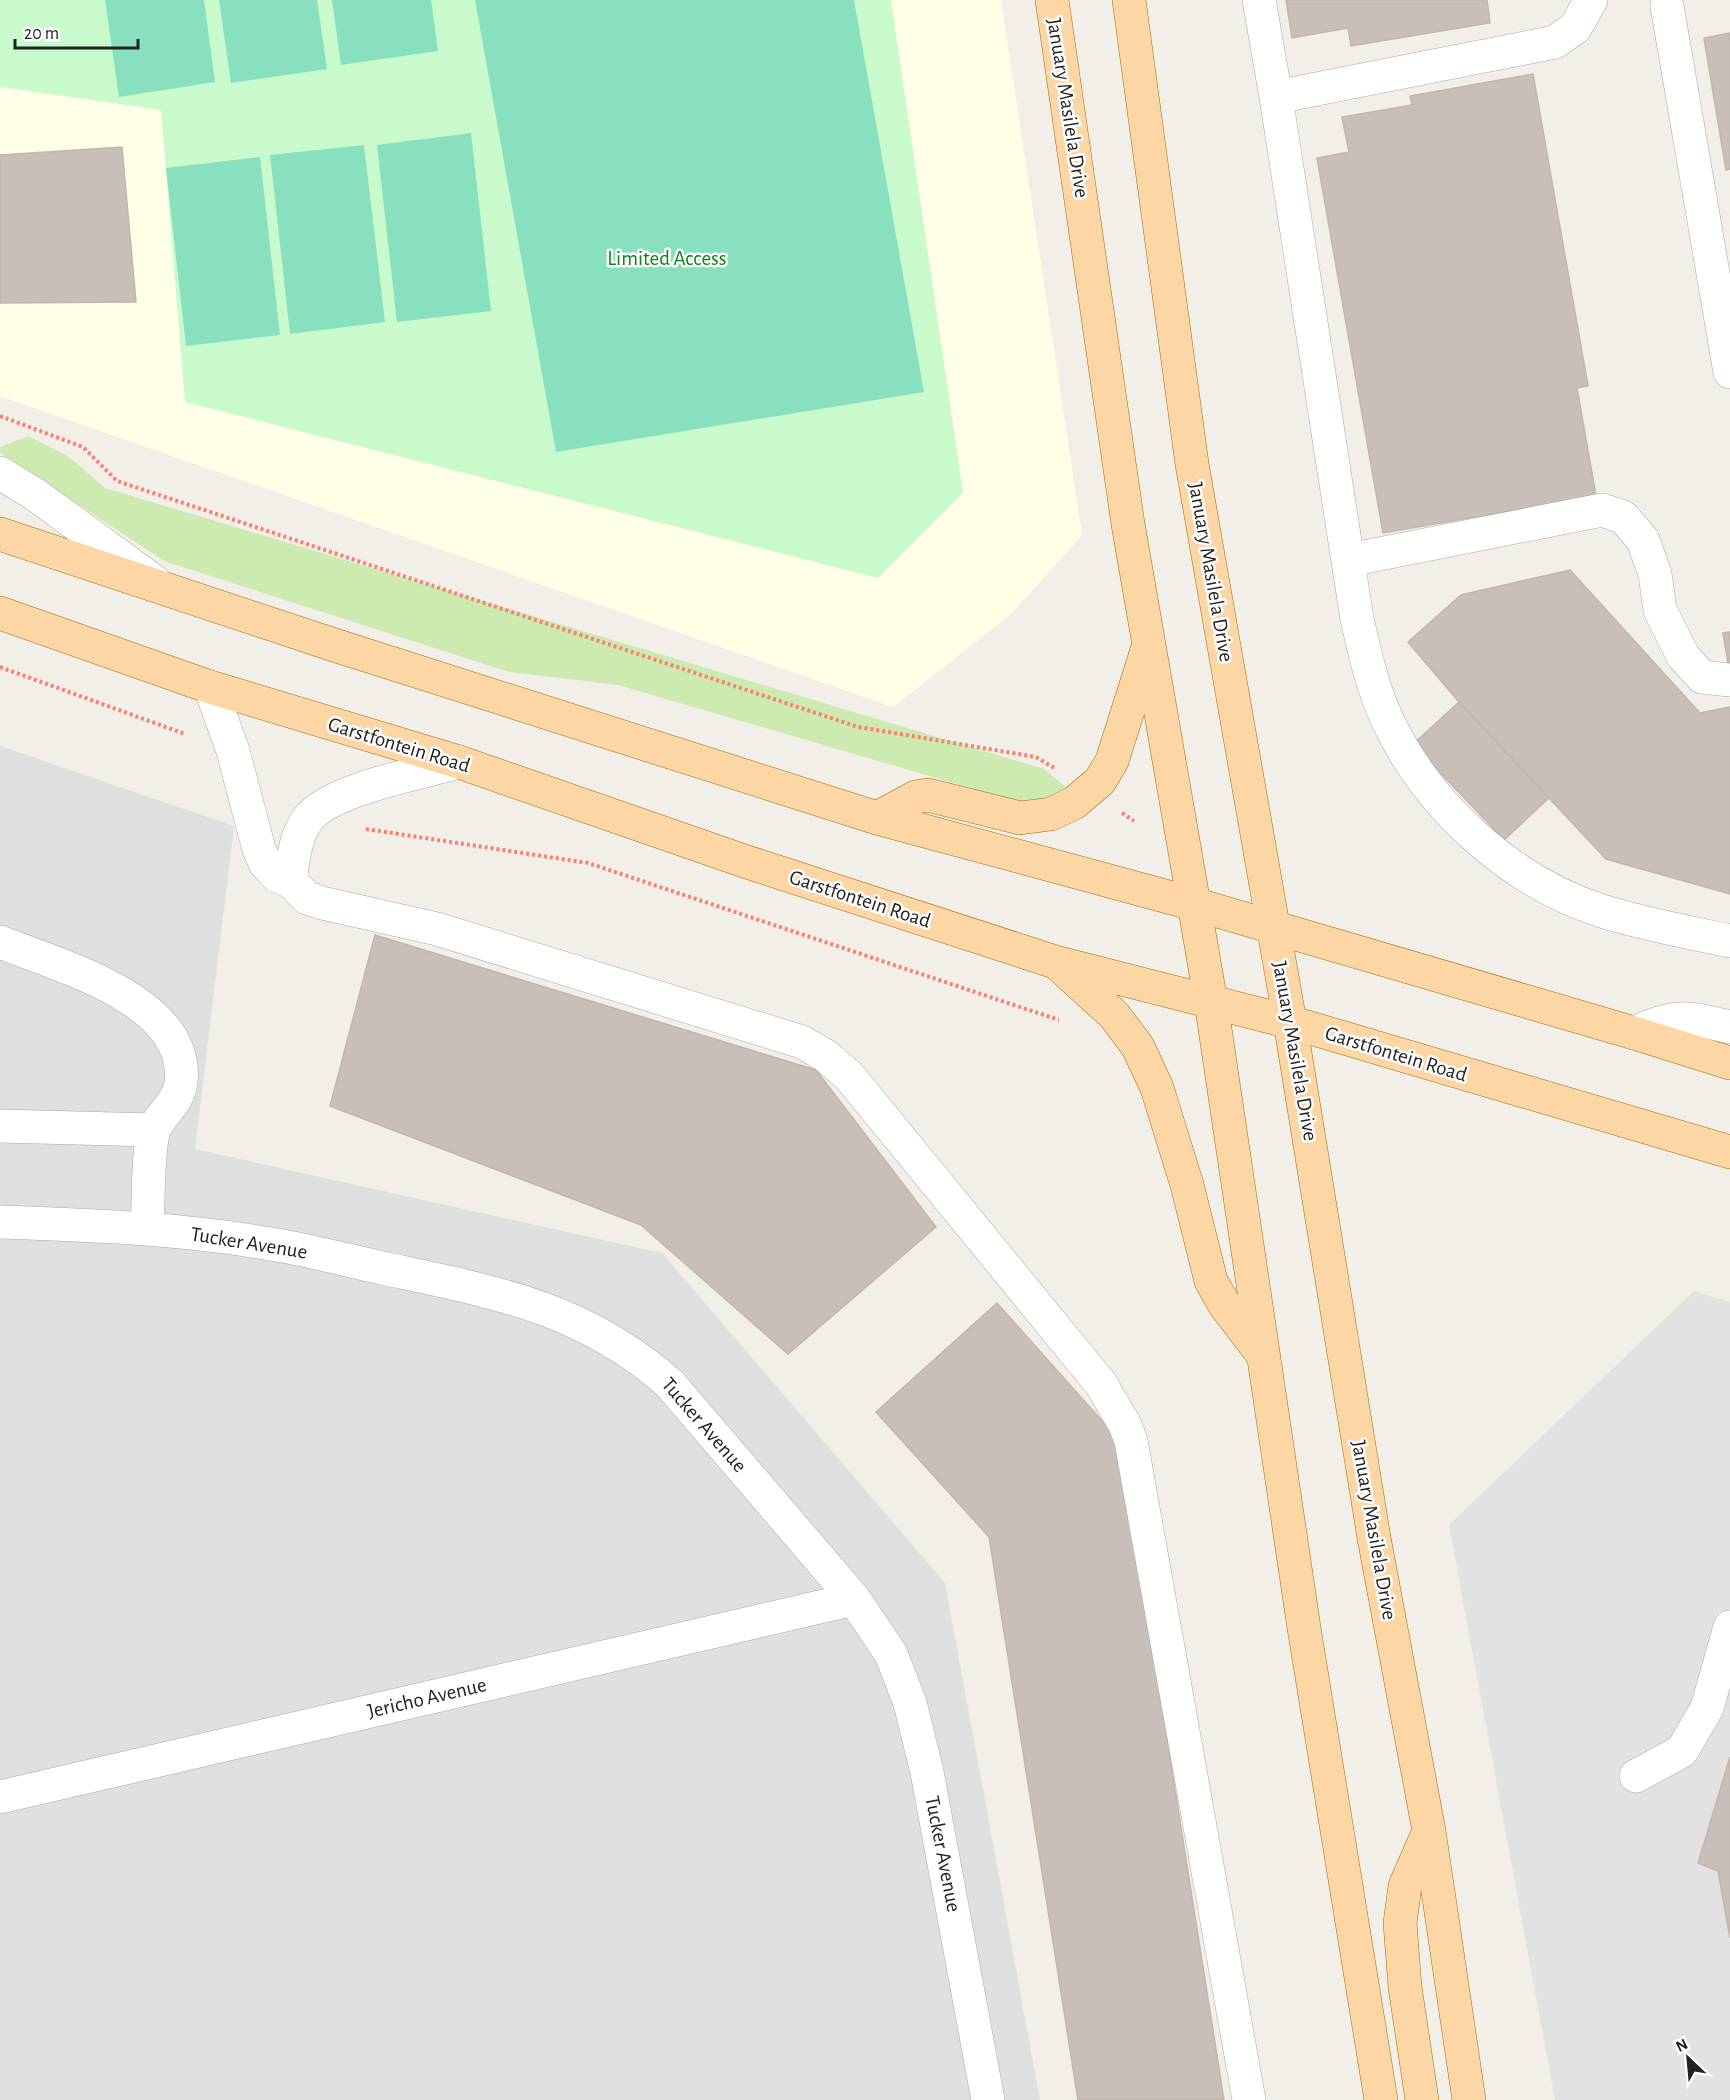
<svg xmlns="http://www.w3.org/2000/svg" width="1730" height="2100" viewBox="0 0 1730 2100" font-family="'Alegreya Sans',sans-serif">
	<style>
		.residential { fill: #e0dfdf }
		.education { fill: #ffffe5 }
		.grass { fill: #cdebb0 }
		.park { fill: #c8facc }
		.pitch { fill: #88e0be }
		.parking { fill: #e2e2e2 }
		.building { fill: #c7bfb8; stroke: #c4b6ab; stroke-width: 1.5 }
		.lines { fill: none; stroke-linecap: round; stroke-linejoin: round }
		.minor-casing { stroke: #a9a9a9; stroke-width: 34 }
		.major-casing { stroke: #a06b00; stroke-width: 34 }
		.path { stroke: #fa8072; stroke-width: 4; stroke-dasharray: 3 3; stroke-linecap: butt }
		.minor { stroke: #fff; stroke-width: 33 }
		.major { stroke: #fcd6a4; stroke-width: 33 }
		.labels { text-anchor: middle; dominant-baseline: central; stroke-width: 5; stroke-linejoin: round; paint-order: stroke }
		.street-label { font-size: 21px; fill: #222; stroke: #fff }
		.park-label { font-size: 21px; fill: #0c8416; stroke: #fff }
	</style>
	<rect width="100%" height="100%" fill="#f2efe9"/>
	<path class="residential" d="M0,746L234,826L195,1149L662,1253L945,1583L1040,2100H0Z"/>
	<path class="education" d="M0,0H1001L1082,535L1011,614L893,707L0,396Z"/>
	<path class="grass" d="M28,436L68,456L105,488L1044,769L1066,787L1032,806L618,685L509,672L164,561L0,453V447Z"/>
	<path class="park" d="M0,0H891L963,493L878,578L185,402L161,110L0,87Z"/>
	<path class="pitch" d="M105,0H204L215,82L119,97Z
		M219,0H317L327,69L231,83Z
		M332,0H431L438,51L341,65Z
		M475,0H854L924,392L556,452Z
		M471,133L491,311L397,322L377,145Z
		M364,145L385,322L290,334L270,155Z
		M260,157L280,335L186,346L166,168Z"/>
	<path class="parking" d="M1694,1291L1730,1302V1757L1698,1863L1718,1871L1730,1938V2100H1555L1449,1525Z"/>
	<path class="building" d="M1286,0H1487L1490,23L1351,46L1348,28L1292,38Z
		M1730,33V169L1726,170L1704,38Z
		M1533,74L1588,386L1577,388L1596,496L1383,533L1317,158L1349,152L1342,117L1412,105L1410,96Z
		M122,147L136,302L0,303V155Z
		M1570,570L1700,713L1730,707V894L1606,859L1459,702L1408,642L1461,595Z
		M1730,632V676L1723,633Z
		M1459,702L1549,798L1504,840L1413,744Z
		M375,935L816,1070L936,1227L788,1354L641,1225L330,1106Z
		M997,1303L1120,1441L1224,2100H1078L989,1537L876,1412Z
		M1730,1757V1938L1718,1871L1698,1863Z"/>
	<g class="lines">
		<defs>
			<path id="minor" d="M1259,0L1276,97
				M1591,0L1575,28L1555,42L1276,97L1357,619C1365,653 1372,687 1387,719C1427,806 1511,882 1602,911C1643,924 1687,932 1730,941
				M1667,6L1730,372
				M0,473L33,493L155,582
				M1349,560L1602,510L1623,517L1643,540L1655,574L1660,610L1683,656L1702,677L1730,680
				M210,687L233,751L259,849L265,863L277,876L290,881L307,898L322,903L437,929L802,1042L826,1056L849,1076L1101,1384L1125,1425L1131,1441L1249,2100
				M290,881C293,861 295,836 308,819C331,789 421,773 459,762
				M0,942C59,966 190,1000 181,1082C179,1104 156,1118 153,1133C147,1163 149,1197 147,1228
				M1634,1033C1677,1013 1685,1017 1730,1027
				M0,1126L153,1130
				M0,1222C87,1225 173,1228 258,1242C302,1248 345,1260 387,1269C495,1292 585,1308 670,1384L854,1599L891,1654L910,1703L927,1772L988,2100
				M1636,1776L1682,1751L1707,1708L1730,1627
				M0,1797L854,1599"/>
			<path id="major" d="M1052,0L1128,524L1211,1002L1304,1628L1381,2100
				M1129,0L1192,464L1290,1022L1374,1538L1429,1831L1469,2100
				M0,534L328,643L877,818L1194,904L1634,1033L1730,1063
				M0,613L210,687L459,762L744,861L1055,962L1290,1022L1730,1152
				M877,818L916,797L928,795L1020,818L1051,814L1074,803L1100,781L1112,761L1149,644
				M1059,965L1114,1015L1138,1047L1157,1088L1187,1185L1211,1281L1224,1304L1262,1354
				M1422,2100L1405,1987L1400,1923L1405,1886L1429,1831"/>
		</defs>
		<use href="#minor" class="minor-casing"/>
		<use href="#major" class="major-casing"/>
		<path class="path" d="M0,416L83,447L117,481L858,727L1036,757L1056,769
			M0,667L185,734
			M1122,813L1134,821
			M366,829L588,863L1059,1020"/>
		<use href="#minor" class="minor"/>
		<use href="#major" class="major"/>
	</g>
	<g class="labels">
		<g class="street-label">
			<text transform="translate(1068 108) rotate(81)">January Masilela Drive</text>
			<text transform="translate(1211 572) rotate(80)">January Masilela Drive</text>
			<text transform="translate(399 745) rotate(17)">Garstfontein Road</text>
			<text transform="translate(860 899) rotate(18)">Garstfontein Road</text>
			<text transform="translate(1295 1051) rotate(80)">January Masilela Drive</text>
			<text transform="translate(1396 1054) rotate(17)">Garstfontein Road</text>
			<text transform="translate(249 1243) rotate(9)">Tucker Avenue</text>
			<text transform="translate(704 1425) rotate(49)">Tucker Avenue</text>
			<text transform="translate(1374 1530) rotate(80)">January Masilela Drive</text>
			<text transform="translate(427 1698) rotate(-13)">Jericho Avenue</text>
			<text transform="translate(943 1854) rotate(79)">Tucker Avenue</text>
		</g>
		<g class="park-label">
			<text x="667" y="258">Limited Access</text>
		</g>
	</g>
	<g transform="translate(1688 2058) rotate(334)" stroke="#ffffff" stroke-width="4.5" paint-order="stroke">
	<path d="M0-4.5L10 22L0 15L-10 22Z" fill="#222222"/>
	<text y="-9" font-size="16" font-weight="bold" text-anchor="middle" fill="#222222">N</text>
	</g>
	<path d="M15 39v9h123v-9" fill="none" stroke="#222222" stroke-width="3"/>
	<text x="24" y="39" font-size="18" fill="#222222" stroke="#ffffff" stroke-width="4.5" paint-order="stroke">20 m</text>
</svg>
